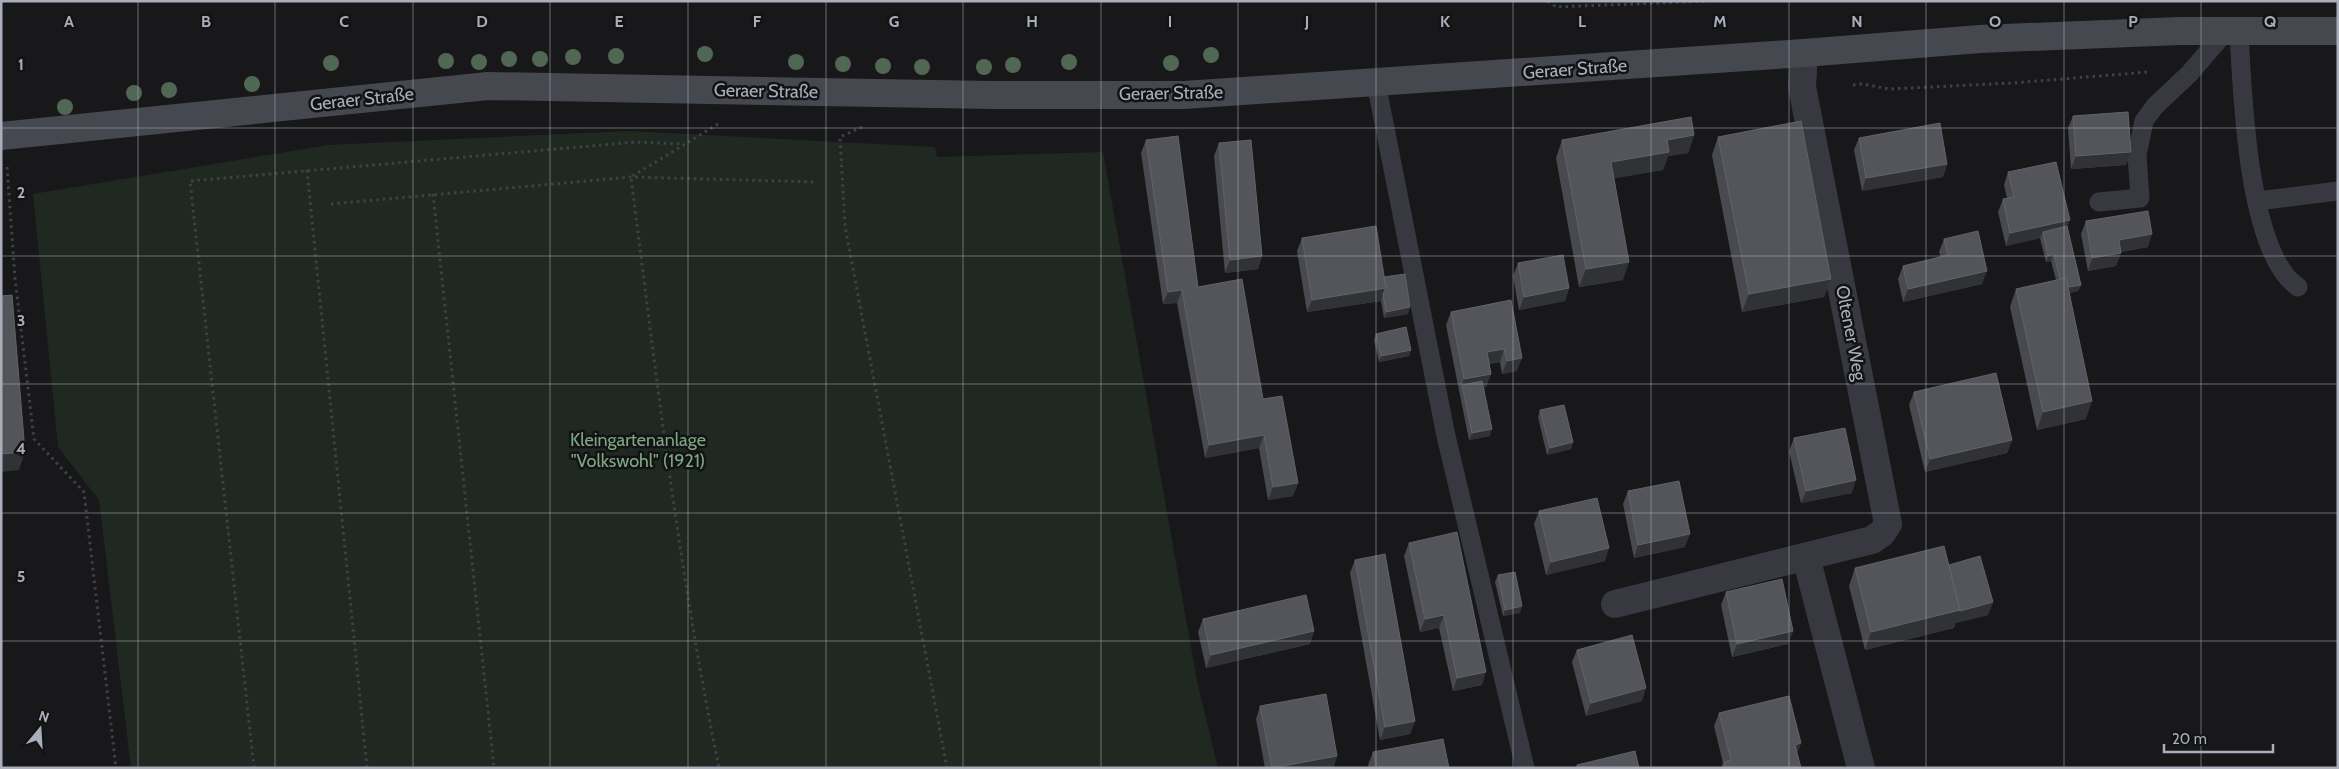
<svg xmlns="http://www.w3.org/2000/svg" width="2339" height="769" viewBox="0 0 2339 769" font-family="Cabin,sans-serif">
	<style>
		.green { fill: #1f2921 }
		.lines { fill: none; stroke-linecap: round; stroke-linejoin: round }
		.path { stroke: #3e4147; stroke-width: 3; stroke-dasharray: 2.5 4; stroke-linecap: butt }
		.service { stroke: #383940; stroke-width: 19 }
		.minor { stroke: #383940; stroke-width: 28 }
		.secondary { stroke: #464850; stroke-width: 28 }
		.tree { fill: #506753 }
		.wall { fill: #494a4f }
		.shaded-wall { fill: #313235 }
		.building { fill: #54555b; stroke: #61636a }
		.grid { fill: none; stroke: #a9aebb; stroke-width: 1; stroke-opacity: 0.55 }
		.labels { text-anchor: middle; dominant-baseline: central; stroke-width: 5; stroke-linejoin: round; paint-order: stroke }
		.street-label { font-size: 18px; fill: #a9aebb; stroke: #131315 }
		.park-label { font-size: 18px; fill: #7ea882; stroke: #131315 }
		.grid-label { font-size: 16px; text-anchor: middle; font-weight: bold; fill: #a9aebb; stroke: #131315; stroke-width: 5; stroke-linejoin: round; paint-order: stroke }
	</style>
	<rect width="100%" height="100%" fill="#18181a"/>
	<path class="green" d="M628,131L935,147L937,157L1103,152L1197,681L1218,768H131L99,500L58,447L33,194L328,145Z"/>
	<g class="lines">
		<path class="path" d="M1548,1L1556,7L1708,1
			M1853,85L1863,84L1889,89L2013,83L2148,72
			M718,124L631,177C656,374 679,573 719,768
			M862,127L840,137L845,226L947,768
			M7,167L15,278L34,439L84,492L116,768
			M307,170L367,768
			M433,194L494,768
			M331,204L631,177L815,182
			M254,768L190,181L636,142L684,144"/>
		<path class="service" d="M2239,31C2242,89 2247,253 2298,287
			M1376,83L1446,436L1525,768
			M2258,201L2338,191
			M2099,202L2140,198L2137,155L2144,121L2155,106L2189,74L2226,31"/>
		<path class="minor" d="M1806,557L1861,768
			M1615,604L1872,540L1882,533L1888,524L1802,87L1804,53"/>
		<path class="secondary" d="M1,136L488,86L992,95H1184L1804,53L1980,39L2180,31H2338"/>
	</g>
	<g class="tree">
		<circle cx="705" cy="54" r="8"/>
		<circle cx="1211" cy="55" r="8"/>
		<circle cx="616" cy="56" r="8"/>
		<circle cx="573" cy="57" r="8"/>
		<circle cx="509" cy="59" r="8"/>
		<circle cx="540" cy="59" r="8"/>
		<circle cx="446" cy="61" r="8"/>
		<circle cx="479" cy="62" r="8"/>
		<circle cx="796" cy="62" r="8"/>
		<circle cx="1069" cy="62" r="8"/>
		<circle cx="331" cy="63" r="8"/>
		<circle cx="1171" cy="63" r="8"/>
		<circle cx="843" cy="64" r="8"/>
		<circle cx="1013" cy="65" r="8"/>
		<circle cx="883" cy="66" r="8"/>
		<circle cx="922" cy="67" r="8"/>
		<circle cx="984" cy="67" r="8"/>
		<circle cx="252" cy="84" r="8"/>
		<circle cx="169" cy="90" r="8"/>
		<circle cx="134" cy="93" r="8"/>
		<circle cx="65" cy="107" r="8"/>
	</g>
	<path class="wall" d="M2073,116L2131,152L2126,165L2071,169L2068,128Z
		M1694,135L1688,153L1668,156L1663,170L1614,178L1623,280L1579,287L1556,158L1562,140Z
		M1718,137L1831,279L1824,297L1742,312L1712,155Z
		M1859,138L1947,164L1943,177L1862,191L1854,150Z
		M1146,140L1198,287L1263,399L1298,483L1293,496L1268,500L1259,448L1205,458L1177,303L1163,304L1141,153Z
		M1219,143L1262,256L1258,269L1225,273L1214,156Z
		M2008,172L2067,226L2081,285L2078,291L2070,293L2086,419L2037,430L2010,307L2016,289L2056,280L2051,261L2046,262L2040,238L2006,246L1998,212L2003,199L2007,198L2004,185Z
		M2086,221L2148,247L2121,252L2116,266L2088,271L2081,234Z
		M1302,238L1384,277L1408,314L1384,318L1381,301L1307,312L1297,251Z
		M1944,239L1982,284L1903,302L1898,279L1903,266L1941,257L1939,252Z
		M1518,263L1569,288L1565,301L1519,310L1513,276Z
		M1511,300L1517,371L1502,374L1500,362L1489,364L1491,374L1486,387H1484L1490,436L1469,440L1446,325L1451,312Z
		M1376,334L1411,350L1409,356L1379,362L1374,340Z
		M1914,392L2012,440L2007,453L1925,472L1909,405Z
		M1540,410L1573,442L1571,449L1547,455L1538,417Z
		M1794,438L1852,493L1801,503L1789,451Z
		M1628,491L1685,547L1634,558L1623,504Z
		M1539,511L1605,561L1546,575L1534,524Z
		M1409,543L1482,685L1453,691L1439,628L1420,632L1404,556Z
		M1355,560L1415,721L1410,734L1380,740L1350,573Z
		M1949,565L1993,602L1988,615L1955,623L1954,628L1865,650L1849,586L1855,568Z
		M1498,575L1520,613L1503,616L1495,582Z
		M1726,592L1793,631L1788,644L1732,657L1721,605Z
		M1203,619L1314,631L1310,644L1206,668L1198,632Z
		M1577,650L1642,701L1586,716L1572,662Z
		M1260,706L1337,756L1333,768H1265L1256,719Z
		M1719,713L1801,743L1797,753L1801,768H1721L1723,763L1714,726Z
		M1373,752L1449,768H1369L1368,765Z"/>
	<path class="shaded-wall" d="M1694,135L1688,153L1668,156L1663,170L1605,180L1611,162L1667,140Z
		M2131,152L2126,165L2071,169L2076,156Z
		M1947,164L1943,177L1862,191L1866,178Z
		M2070,220L2065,233L2043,232L2040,238L2006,246L2010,233Z
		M2152,234L2148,247L2114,253L2119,240Z
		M2121,253L2116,266L2088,271L2092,258Z
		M2054,254L2051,261L2046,262L2048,256Z
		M1262,256L1258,269L1225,273L1230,260Z
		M1629,262L1623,280L1579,287L1586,269Z
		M1987,271L1982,284L1903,302L1908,289Z
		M1831,279L1824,297L1742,312L1749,294Z
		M2081,285L2078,291L2060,296L2062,289Z
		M1386,288L1381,301L1307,312L1312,300Z
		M1569,288L1565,301L1519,310L1524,297Z
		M1182,290L1177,303L1163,304L1168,292Z
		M1410,307L1408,314L1384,318L1386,312Z
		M1504,349L1500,362L1482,365L1487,352Z
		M1411,350L1409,356L1379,362L1381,356Z
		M1522,358L1517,371L1502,374L1507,361Z
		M1491,374L1486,387L1463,391L1462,385L1464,379Z
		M2092,401L2086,419L2037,430L2043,412Z
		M1492,429L1490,436L1469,440L1472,433Z
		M1264,435L1259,448L1205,458L1209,445Z
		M2012,440L2007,453L1925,472L1930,459Z
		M1573,442L1571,449L1547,455L1550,448Z
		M25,452L19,470L1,472V454Z
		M1856,480L1852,493L1801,503L1806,491Z
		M1298,483L1293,496L1268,500L1273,487Z
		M1690,534L1685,547L1634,558L1638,545Z
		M1609,548L1605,561L1546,575L1551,562Z
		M1993,602L1988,615L1955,623L1954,628L1865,650L1871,632Z
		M1522,606L1520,613L1503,616L1505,610Z
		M1444,615L1439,628L1420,632L1425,619Z
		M1314,631L1310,644L1206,668L1211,655Z
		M1793,631L1788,644L1732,657L1737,644Z
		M1486,672L1482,685L1453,691L1457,678Z
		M1646,688L1642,701L1586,716L1591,703Z
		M1415,721L1410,734L1380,740L1385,727Z
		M1801,743L1796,756L1795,745Z
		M1337,756L1333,768H1272Z"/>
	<path class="building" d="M2128,112L2131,152L2076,156L2073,116Z
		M1691,117L1694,135L1667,140L1669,152L1611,162L1629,262L1586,269L1562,140Z
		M1801,121L1831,279L1749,294L1718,137Z
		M1940,123L1947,164L1866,178L1859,138Z
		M1178,136L1198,287L1242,279L1263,399L1282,396L1298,483L1273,487L1264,435L1209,445L1182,290L1168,292L1146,140Z
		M1251,140L1262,256L1230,260L1219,143Z
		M2056,162L2070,220L2010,233L2003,199L2014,197L2008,172Z
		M2148,211L2152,234L2119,240L2121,253L2092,258L2086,221Z
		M1376,226L1386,288L1312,300L1302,238Z
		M2067,226L2081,285L2068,287L2066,278L2060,279L2054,254L2048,256L2043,232Z
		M1978,231L1987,271L1908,289L1903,266L1948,255L1944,239Z
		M1563,255L1569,288L1524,297L1518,263Z
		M1405,274L1410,307L1386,312L1383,294L1386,288L1384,277Z
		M2066,278L2092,401L2043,412L2016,289Z
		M12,295L25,452L1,454V296Z
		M1511,300L1522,358L1507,361L1504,349L1487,352L1491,374L1464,379L1451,312Z
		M1406,327L1411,350L1381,356L1376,334Z
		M1996,373L2012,440L1930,459L1914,392Z
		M1482,381L1492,429L1472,433L1462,385Z
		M1564,405L1573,442L1550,448L1540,410Z
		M1845,428L1856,480L1806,491L1794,438Z
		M1679,481L1690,534L1638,545L1628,491Z
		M1597,498L1609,548L1551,562L1539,511Z
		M1457,532L1486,672L1457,678L1444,615L1425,619L1409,543Z
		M1944,546L1960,610L1871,632L1855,568Z
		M1385,554L1415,721L1385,727L1355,560Z
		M1980,556L1993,602L1960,611L1949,565Z
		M1515,572L1522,606L1505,610L1498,575Z
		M1782,579L1793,631L1737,644L1726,592Z
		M1306,595L1314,631L1211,655L1203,619Z
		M1632,635L1646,688L1591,703L1577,650Z
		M1326,694L1337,756L1272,768L1260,706Z
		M1789,696L1801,743L1795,745L1801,768H1725L1724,762L1731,760L1719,713Z
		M1443,739L1449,768H1376L1373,752Z
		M1635,751L1639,768H1577V765Z"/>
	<path class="grid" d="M138,1V768M275,1V768M413,1V768M550,1V768M688,1V768M826,1V768M963,1V768M1101,1V768M1238,1V768M1376,1V768M1513,1V768M1651,1V768M1789,1V768M1926,1V768M2064,1V768M2201,1V768M1,128H2338M1,256H2338M1,384H2338M1,513H2338M1,641H2338"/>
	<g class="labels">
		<g class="street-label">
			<text transform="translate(1575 69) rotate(-4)">Geraer Straße</text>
			<text transform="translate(766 91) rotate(1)">Geraer Straße</text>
			<text transform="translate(1171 93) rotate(-1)">Geraer Straße</text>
			<text transform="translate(362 99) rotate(-6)">Geraer Straße</text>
			<text transform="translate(1851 333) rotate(79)">Oltener Weg</text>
		</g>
		<g class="park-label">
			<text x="638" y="440">Kleingartenanlage<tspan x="638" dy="21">"Volkswohl" (1921)</tspan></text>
		</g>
	</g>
	<g class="grid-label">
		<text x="69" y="27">A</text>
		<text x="206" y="27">B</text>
		<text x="344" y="27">C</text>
		<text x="482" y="27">D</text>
		<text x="619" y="27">E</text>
		<text x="757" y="27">F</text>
		<text x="894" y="27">G</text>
		<text x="1032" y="27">H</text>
		<text x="1170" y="27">I</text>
		<text x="1307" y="27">J</text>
		<text x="1445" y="27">K</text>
		<text x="1582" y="27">L</text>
		<text x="1720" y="27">M</text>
		<text x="1857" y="27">N</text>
		<text x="1995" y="27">O</text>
		<text x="2133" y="27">P</text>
		<text x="2270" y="27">Q</text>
		<text x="21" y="70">1</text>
		<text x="21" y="198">2</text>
		<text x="21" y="326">3</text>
		<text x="21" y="454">4</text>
		<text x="21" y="582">5</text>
	</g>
	<rect width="2339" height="769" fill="none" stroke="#a9aebb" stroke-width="5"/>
	<g transform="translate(40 729) rotate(18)" stroke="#131315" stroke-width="4" paint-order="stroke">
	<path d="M0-4L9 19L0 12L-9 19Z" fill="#a9aebb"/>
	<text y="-8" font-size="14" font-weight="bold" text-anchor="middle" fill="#a9aebb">N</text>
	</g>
	<path d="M2164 744v8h109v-8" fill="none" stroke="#a9aebb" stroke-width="2.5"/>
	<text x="2172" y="744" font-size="15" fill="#a9aebb" stroke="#131315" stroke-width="4" paint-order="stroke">20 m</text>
</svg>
